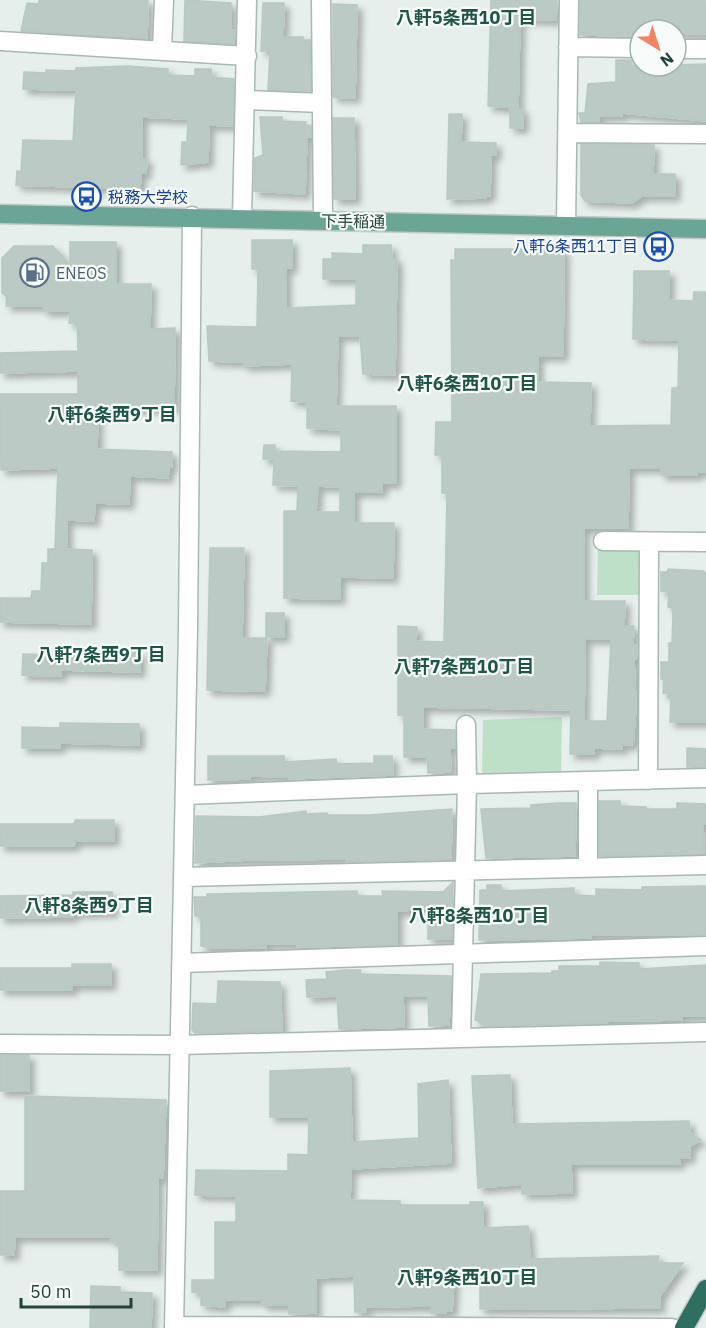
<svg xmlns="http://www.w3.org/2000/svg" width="706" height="1328" viewBox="0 0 706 1328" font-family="'IBM Plex Sans','Noto Sans JP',sans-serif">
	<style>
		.green { fill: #bfe0c8 }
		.building { fill: #bbcac4; stroke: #b8c9c2; stroke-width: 1.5; fill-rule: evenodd; filter: url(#shadow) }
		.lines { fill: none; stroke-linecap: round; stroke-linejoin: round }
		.minor-casing { stroke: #a8b8b2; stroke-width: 21 }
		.major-casing { stroke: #c2cac8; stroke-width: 21 }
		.highway-casing { stroke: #c2cac8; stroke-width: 21 }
		.minor { stroke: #fff; stroke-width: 18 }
		.major { stroke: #6aa596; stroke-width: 18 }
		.highway { stroke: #2f6f62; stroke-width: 18 }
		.labels { text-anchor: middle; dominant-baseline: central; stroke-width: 4.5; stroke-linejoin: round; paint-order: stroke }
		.transit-label { font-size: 16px; fill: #164399; stroke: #f7fbf9; text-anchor: start }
		.street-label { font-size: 16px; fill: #24423a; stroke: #f7fbf9 }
		.service-label { font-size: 16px; fill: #4e5e75; stroke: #f7fbf9; text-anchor: start }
		.neighbourhood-label { font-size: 18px; font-weight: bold; fill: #1f5548; stroke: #f7fbf9 }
	</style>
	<defs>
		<filter id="shadow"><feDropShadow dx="5" dy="5" stdDeviation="3" flood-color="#0004"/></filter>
	</defs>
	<rect width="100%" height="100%" fill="#e6efeb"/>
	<path class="green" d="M598,546L635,548L640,551L639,595H597Z
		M562,717L561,775L486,777L482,772L483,720Z"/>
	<path class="building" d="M39,0H148L147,39L21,31L27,3L39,4Z
		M185,0L231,3V30H235L234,44L184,41Z
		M491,0H557L556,20L520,19L518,108L488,106Z
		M580,0H705L706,34L676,33V30H640V36L580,35Z
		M263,3H284L283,37H303V40H310L311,91L268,90L270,51H261Z
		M333,4L357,5L355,98L333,97Z
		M616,60H631V66L706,64V121L622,113V116H599V122H581L579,113H585L588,84L616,82Z
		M127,66L168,69V75L195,76V69H211L212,77L234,79L233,126L209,125L208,162L181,165L182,142H187L188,119L142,117V159H147L146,173H141L140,189L16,185L17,171L21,172L23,140L73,141L76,90L23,89L24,72L46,73V70L76,71V68Z
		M510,109H523V128H510Z
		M449,114H462L461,142L496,143V155H491L490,196L486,195V198L447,199Z
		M260,117H282V121L306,122L305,125L311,126V137H307L305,194L254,191L255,158L263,155Z
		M333,118H354L355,199H334Z
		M581,144L654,145L653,174H675V196H642L632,203L585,201L581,195Z
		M252,240H292V268H286V308L356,305V279H323V259H332V253L363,254V245H391L392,259H397L395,375L363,374L360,336H338L336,406H396V483H382V492H354V523H394L393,578L340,577V599L284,598V511H297L298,486L273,485L274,459H263L264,445H275V451L341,452V430L307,428V402L291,401L292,364L244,366V362L209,361L207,326L257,327L258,269H252ZM318,486L340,487V512H316Z
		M70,242H116V284H151L150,329L175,328L174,408L98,409L97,449L172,452V467H169L168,478L130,476L129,504L95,503L94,521L67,520V549L92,550L91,624L0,622V598H31L32,591H41L42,563H48V549H55L58,468L1,470L0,394H78V371L0,373V353L78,351L77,323H69L70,311H44V306H6L7,297L2,293V258L14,246H53L70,265Z
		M455,249H564L563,356H538V382L591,383L590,426L671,425L672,388H678L679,340L633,339L634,271H669V300L693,301L694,292H706V472H697V475H661V468H629L628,528H584V601H625L624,626H634L633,645H637V657L634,661L636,707L633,745H622V749L594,748V754H570L571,710L423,707V729L455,730V748H450L451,772L428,773L427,757H404V715H398V626L417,627L416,641L444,642L447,493H442V455H435L436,422H452L451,260H455ZM585,639H611L607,721H584Z
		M210,548H244L242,638H267L265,691L207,690Z
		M668,569L703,571L706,573V722H670L671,698H668V693H663L664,679H661V662H669V643H672L673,615L672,608L668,607L669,592L661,591V572H667Z
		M266,613H284V637H266Z
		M61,650L140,652V672L61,670V676L22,675L23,654L61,655Z
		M60,723L139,724V745L60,743V748H22V727L60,728Z
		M687,748L706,749V767H687Z
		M208,756H284V762L336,759L337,764L374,763V756H392L393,775L289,779V777L250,776V779L208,780Z
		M599,801H620V806L646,807V809H677V803L706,804V824H703L704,854L599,856Z
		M557,803H576L575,856L486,858L481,809L531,808V805Z
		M452,809L451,859L346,862V859L248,860L195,863L196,816L259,817L306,811V814L327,813V815H369Z
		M75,820H114V841H75L74,846H0V824H74Z
		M453,882L452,939H428V909L397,911V945L297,947V944H266V948H209L201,946V916H195L194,897H207V894L357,891V896H383L382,891L443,892Z
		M487,885H501V891L574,888V895L596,896V889L642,890V887L706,886V935H591V938L479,940L480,890H487Z
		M73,892H112L113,912L73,913V917L0,918V896L73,895Z
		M600,962L639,963V969L706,965V1016H682V1020L608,1021L607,1023L488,1026L475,1020L481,974L552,973V971H559V966H600Z
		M72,964H111V985H72V990H0V968H72Z
		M344,970H361L360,974L451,976L449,1025L429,1026L428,996H403L404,1027L339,1029L337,996L307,997L306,980L327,979L326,972Z
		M218,981L280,982L282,1031L195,1033L192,1030L193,1003L217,1004Z
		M0,1055H29V1091H0Z
		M350,1068L352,1142L419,1138L418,1084L448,1080L451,1163L351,1169L350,1200L400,1201V1205H470V1202H483V1228L528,1226L530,1259L659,1256L657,1263H683L660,1296V1308L480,1309V1277H454L452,1311H446V1313H431V1306L366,1307V1312H355L354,1276L316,1278V1313L289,1314V1305H263L262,1300H225V1307L201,1305V1292H192V1280H215V1222H236V1196L195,1195L196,1170L288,1171V1154L308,1155L309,1117H270V1071Z
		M510,1075L512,1124L689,1121L690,1133L701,1140L690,1146V1158H679L680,1164H571L572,1193L522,1194V1184L478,1188L472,1076Z
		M25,1096L166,1100L163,1178H158L157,1270H119V1242L111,1241V1237H15L14,1255H0V1191H25Z
		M91,1286L120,1287V1292L152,1293L151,1328H90Z"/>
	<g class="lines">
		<defs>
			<path id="minor" d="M321,0L323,220
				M0,41L247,56
				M568,47L640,48
				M676,49H706
				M162,51L164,0
				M246,100L321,103
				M567,133L706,134
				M242,217L247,0
				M566,226L569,0
				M603,541L706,542
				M648,780L649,542
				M185,795L467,784L706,778
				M588,867V782
				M183,877L706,865
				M182,963L706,946
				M461,1038L467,784L466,725
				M0,1044L180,1045L706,1032
				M174,1326L672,1328
				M174,1328L188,629L192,216"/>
			<path id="major" d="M0,214L706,229"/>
			<path id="highway" d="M684,1328L706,1289"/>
		</defs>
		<use href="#minor" class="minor-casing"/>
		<use href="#major" class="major-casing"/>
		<use href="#highway" class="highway-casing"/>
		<use href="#minor" class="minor"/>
		<use href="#major" class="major"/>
		<use href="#highway" class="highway"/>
	</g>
	<defs>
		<symbol id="bus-ring" viewBox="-11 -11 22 22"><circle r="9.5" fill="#f7fbf9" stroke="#1a4fb4" stroke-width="1.5"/><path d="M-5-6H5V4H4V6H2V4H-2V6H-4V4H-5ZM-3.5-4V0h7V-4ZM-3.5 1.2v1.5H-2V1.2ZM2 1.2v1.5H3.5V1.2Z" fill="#1a4fb4"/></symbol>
		<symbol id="fuel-ring" viewBox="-11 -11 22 22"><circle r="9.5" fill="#f7fbf9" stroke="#5c6f8a" stroke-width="1.5"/><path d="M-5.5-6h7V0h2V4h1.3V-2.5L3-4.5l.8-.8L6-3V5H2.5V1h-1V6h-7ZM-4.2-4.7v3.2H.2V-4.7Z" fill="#5c6f8a"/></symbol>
	</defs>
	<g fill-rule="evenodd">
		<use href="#bus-ring" x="70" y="180" width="33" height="33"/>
		<use href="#bus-ring" x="642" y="230" width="33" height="33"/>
		<use href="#fuel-ring" x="18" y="256" width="33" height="33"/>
	</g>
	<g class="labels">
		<g class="transit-label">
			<text x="108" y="197">税務大学校</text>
			<text x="638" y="246" text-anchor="end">八軒6条西11丁目</text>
		</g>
		<g class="street-label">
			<text transform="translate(353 221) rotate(1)">下手稲通</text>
		</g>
		<g class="service-label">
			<text x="56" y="273">ENEOS</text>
		</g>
		<g class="neighbourhood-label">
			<text x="466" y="17">八軒5条西10丁目</text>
			<text x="467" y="383">八軒6条西10丁目</text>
			<text x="112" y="414">八軒6条西9丁目</text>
			<text x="101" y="654">八軒7条西9丁目</text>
			<text x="464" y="666">八軒7条西10丁目</text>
			<text x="89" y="905">八軒8条西9丁目</text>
			<text x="479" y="915">八軒8条西10丁目</text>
			<text x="467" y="1277">八軒9条西10丁目</text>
		</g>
	</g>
	<g transform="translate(658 48) rotate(142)"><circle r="28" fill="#f7fbf9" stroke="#a3b1ad" stroke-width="1.5"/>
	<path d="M0-4.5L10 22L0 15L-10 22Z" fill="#f4845f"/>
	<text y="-9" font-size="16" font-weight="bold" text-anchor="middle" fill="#24423a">N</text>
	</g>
	<path d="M21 1298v9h110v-9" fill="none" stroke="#24423a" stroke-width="3"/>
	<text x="30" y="1298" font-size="18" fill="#24423a" stroke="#f7fbf9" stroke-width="4.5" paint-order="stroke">50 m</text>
</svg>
